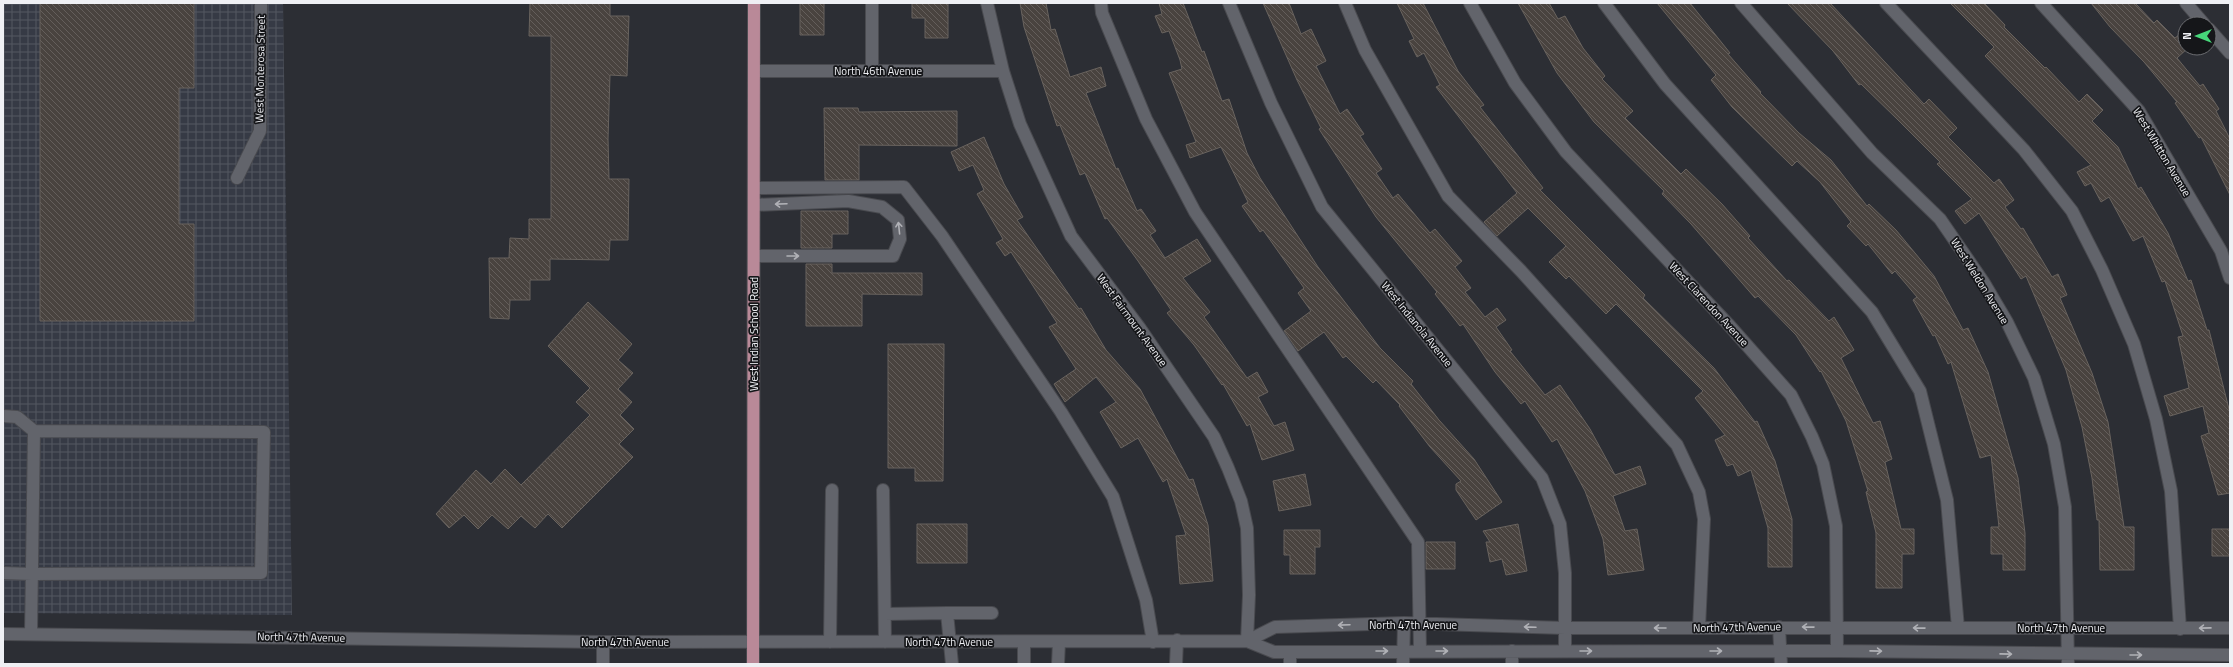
<svg xmlns="http://www.w3.org/2000/svg" width="2233" height="667" viewBox="0 0 2233 667" font-family="'Titillium Web',sans-serif">
	<style>
		.industrial { fill: url(#industrial-grid) }
		.building { fill: url(#building-back-hatch); stroke: #69635e }
		.lines { fill: none; stroke-linecap: round; stroke-linejoin: round }
		.minor-casing { stroke: #494a4f; stroke-width: 14 }
		.major-casing { stroke: #494a4f; stroke-width: 14 }
		.minor { stroke: #62646b; stroke-width: 12 }
		.major { stroke: #b98998; stroke-width: 12 }
		.oneway { stroke: #b0b1b6 }
		.labels { text-anchor: middle; dominant-baseline: central; stroke-width: 3.5; stroke-linejoin: round; paint-order: stroke }
		.street-label { font-size: 11px; fill: #eff0f4; stroke: #151619 }
	</style>
	<defs>
		<pattern id="industrial-grid" width="8" height="8" patternUnits="userSpaceOnUse"><rect width="8" height="8" fill="#363a45"/><path d="M0 4h8M4 0v8" fill="none" stroke="#535760"/></pattern>
		<pattern id="building-back-hatch" width="6" height="6" patternUnits="userSpaceOnUse"><rect width="6" height="6" fill="#49433f"/><path d="M-1 5l2 2M0 0l6 6M5-1l2 2" fill="none" stroke="#645e5b"/></pattern>
	</defs>
	<rect width="100%" height="100%" fill="#2c2e34"/>
	<path class="industrial" d="M3,3H283L292,615L3,613Z"/>
	<path class="building" d="M40,3H194V88H179V224H194V321H40Z
		M530,3H610V16H629L627,76L610,75L608,139L609,179H629L628,240H610L609,260L550,259V280H530V300H510L509,319L490,318L489,258H509L510,238L529,239V219H551V36H529Z
		M800,3H824V35H800Z
		M912,3H948V38H925V18H912Z
		M1020,3H1046L1051,30L1055,29L1070,77L1101,67L1106,86L1086,93L1116,169L1118,168L1137,211L1141,209L1156,231L1150,235L1165,258L1197,239L1211,261L1183,278L1210,312L1204,317L1247,378L1257,372L1268,392L1258,397L1274,426L1285,422L1294,450L1262,460L1250,424L1247,426L1223,384L1222,385L1194,345L1167,313L1171,310L1138,261L1107,218L1105,219L1085,173L1080,175L1060,125L1057,126L1024,27Z
		M1159,3H1183L1202,52L1204,51L1222,101L1229,99L1247,153L1260,178L1318,267L1354,314L1380,348L1413,381L1411,384L1439,420L1474,459L1502,502L1476,520L1456,490V484L1461,481L1430,447L1399,406L1400,405L1376,380L1373,383L1346,356L1343,358L1324,332L1298,351L1284,331L1311,311L1298,293L1304,288L1263,230L1260,232L1242,206L1248,202L1221,147L1190,158L1186,145L1196,142L1169,73L1182,69L1180,60L1169,31L1162,33L1155,16L1162,14Z
		M1263,3H1289L1301,34L1311,29L1326,61L1316,66L1340,114L1347,109L1364,134L1360,136L1382,169L1376,173L1393,198L1398,194L1430,233L1435,229L1462,261L1455,267L1471,288L1465,292L1485,317L1497,308L1506,320L1496,327L1512,350L1510,351L1545,395L1560,385L1590,429L1615,475L1640,466L1646,484L1613,496L1625,531L1637,529L1644,570L1608,575L1603,539L1585,491L1557,439L1552,442L1525,401L1521,404L1495,372L1463,324L1460,326L1435,294L1437,292L1376,217L1319,129L1321,128L1297,80Z
		M1397,3H1423L1458,71L1484,105L1480,107L1543,188L1540,190L1645,295L1643,298L1714,368L1755,422L1757,421L1775,461L1792,519V567H1768V528L1751,470L1738,476L1733,464L1727,466L1715,440L1725,435L1695,398L1703,391L1616,304L1606,314L1569,276L1566,279L1549,262L1566,246L1528,208L1497,236L1484,222L1517,193L1436,87L1440,85L1424,53L1417,57L1409,41L1414,39Z
		M1518,3H1549L1558,19L1565,16L1583,48L1605,76L1602,79L1633,111L1625,118L1681,174L1686,169L1722,204L1750,236L1748,238L1787,281L1789,280L1829,321L1834,317L1854,350L1841,358L1873,423L1880,421L1892,459L1885,462L1901,529H1914V554H1902V588H1876V533L1866,492L1868,491L1846,421L1821,371L1820,372L1796,335L1758,296L1755,298L1691,224L1662,194L1664,191L1594,122L1557,73Z
		M1657,3H1690L1730,53L1728,54L1761,92L1760,93L1799,133L1831,160L1867,206L1869,204L1896,230L1934,276L1963,330L1968,328L1988,372L2018,478L2025,533V570H2003V554H1991V527H1999L1991,455L1980,458L1951,362L1948,364L1935,335L1933,336L1913,300L1917,297L1895,271L1892,274L1868,244L1866,246L1847,226L1851,222L1820,182L1797,161L1792,166L1732,107L1711,80L1716,75Z
		M1787,3H1830L1924,104L1929,99L1957,128L1948,137L1994,183L1999,179L2014,200L2005,207L2021,229L2023,228L2052,277L2058,274L2067,295L2060,298L2092,373L2108,422L2124,527H2134V570H2100L2099,520H2097L2092,478L2082,427L2066,370L2026,276L2021,279L1979,213L1965,224L1955,211L1972,199L1937,164L1940,162L1897,119L1861,84L1859,85L1833,51Z
		M1950,3H1984L2005,25L2004,27L2045,68L2046,67L2079,102L2087,94L2103,110L2092,121L2118,147L2138,189L2141,187L2168,233L2188,281L2191,280L2207,330H2209L2230,413V493L2218,495L2201,436L2209,433L2203,406L2170,416L2164,396L2189,388L2178,337L2183,336L2165,281L2162,282L2143,236L2133,241L2109,197L2101,202L2091,183L2085,186L2077,172L2091,165L1985,56L1994,47Z
		M2091,3H2135L2154,23L2157,20L2175,38L2179,35L2185,43V48H2188L2177,58L2200,86L2203,84L2219,109L2216,111L2230,139V195L2201,137L2199,138L2175,103L2177,102L2144,62L2110,27Z
		M824,108H858L859,112L957,111V146L859,145V180H825Z
		M984,137L1004,184L1023,217L1017,220L1079,309L1081,308L1106,350L1140,389L1189,480L1193,479L1208,525L1213,581L1180,584L1176,536L1186,535L1167,479L1163,482L1138,438L1121,448L1100,412L1116,402L1096,377L1065,402L1054,384L1076,369L1049,327L1057,323L1011,252L1005,256L996,243L1003,239L977,194L984,190L973,165L959,171L951,152Z
		M801,211H848V234H832V248H801Z
		M806,264H832V273H922V295L862,294V326H806Z
		M588,302L632,344L618,360L633,373L618,389L632,402L620,415L634,429L619,444L633,457L562,528L548,514L535,528L521,516L508,529L492,515L478,529L464,515L449,528L436,514L476,470L491,484L505,469L521,485L590,415L576,402L590,388L548,346Z
		M888,344H944L943,481H915V468H888Z
		M1305,474L1311,505L1279,511L1273,481Z
		M917,524H967V563H917Z
		M1518,524L1527,571L1506,575L1502,559L1490,562L1486,542H1490L1483,531Z
		M2212,529H2230V556H2212Z
		M1284,530H1320V547H1315V574H1290V555H1284Z
		M1426,542H1455V569H1426Z"/>
	<g class="lines">
		<defs>
			<path id="minor" d="M987,3L1003,71L1020,124L1071,236L1139,327L1214,437L1228,468L1241,501L1247,528L1249,595L1247,641
				M1101,3L1102,13L1146,119L1195,212L1418,542L1420,651
				M1229,3L1271,103L1322,207L1542,478L1560,524L1565,573V651
				M1345,3L1365,50L1448,196L1521,271L1677,445L1699,492L1704,519L1699,628
				M1470,3L1515,83L1566,152L1728,324L1791,395L1812,437L1823,464L1836,526L1837,651
				M1604,3L1665,84L1872,312L1920,391L1947,500L1958,628
				M1741,3L1872,153L1940,219L1984,283L2007,322L2034,378L2054,444L2065,507L2068,664
				M1886,3L2024,150L2072,211L2102,270L2134,344L2156,419L2171,491L2180,629
				M2041,3L2139,111L2221,251L2230,278
				M2186,3L2204,24
				M2209,29L2230,53
				M754,71H1003
				M872,71V3
				M237,178L260,131L261,3
				M754,188L904,187L942,236L1061,412L1113,497L1146,600L1153,642
				M754,205L848,201L882,207L898,220L900,239L893,256H754
				M3,416L17,417L34,431
				M883,490L885,642
				M3,573L32,574L261,573L264,432L34,431L31,634
				M947,613H992
				M885,614L947,613L952,664
				M1779,627L1781,664
				M3,634L603,642L1247,641L1274,652L1837,651L2230,655
				M1247,641L1275,627L1404,623L1565,628H2230
				M830,642L832,490
				M1512,651V664
				M1290,652V664
				M603,664V642
				M1024,664V642
				M1058,664L1059,642
				M1176,664L1177,640
				M1403,664L1404,623"/>
			<path id="major" d="M753,664L754,3"/>
		</defs>
		<use href="#minor" class="minor-casing"/>
		<use href="#major" class="major-casing"/>
		<use href="#minor" class="minor"/>
		<use href="#major" class="major"/>
	</g>
	<defs><path id="oneway-shaft" d="M-6 0H5M1.5-3L5.5 0L1.5 3" fill="none" stroke-width="1.6" stroke-linecap="round" stroke-linejoin="round"/></defs>
	<g class="oneway">
		<use href="#oneway-shaft" transform="translate(781 204) rotate(178)"/>
		<use href="#oneway-shaft" transform="translate(899 228) rotate(-96)"/>
		<use href="#oneway-shaft" transform="translate(793 256)"/>
		<use href="#oneway-shaft" transform="translate(1344 625) rotate(178)"/>
		<use href="#oneway-shaft" transform="translate(1530 627) rotate(-178)"/>
		<use href="#oneway-shaft" transform="translate(1808 627) rotate(-179)"/>
		<use href="#oneway-shaft" transform="translate(1660 628) rotate(180)"/>
		<use href="#oneway-shaft" transform="translate(1919 628) rotate(-179)"/>
		<use href="#oneway-shaft" transform="translate(2205 628) rotate(179)"/>
		<use href="#oneway-shaft" transform="translate(1382 651)"/>
		<use href="#oneway-shaft" transform="translate(1442 651)"/>
		<use href="#oneway-shaft" transform="translate(1586 651)"/>
		<use href="#oneway-shaft" transform="translate(1716 651)"/>
		<use href="#oneway-shaft" transform="translate(1876 651) rotate(1)"/>
		<use href="#oneway-shaft" transform="translate(2006 654) rotate(1)"/>
		<use href="#oneway-shaft" transform="translate(2136 655)"/>
	</g>
	<g class="labels">
		<g class="street-label">
			<text transform="translate(260 69) rotate(-89)">West Monterosa Street</text>
			<text x="878" y="71">North 46th Avenue</text>
			<text transform="translate(2162 152) rotate(59)">West Whitton Avenue</text>
			<text transform="translate(1980 281) rotate(58)">West Weldon Avenue</text>
			<text transform="translate(1709 304) rotate(47)">West Clarendon Avenue</text>
			<text transform="translate(1132 320) rotate(54)">West Fairmount Avenue</text>
			<text transform="translate(1417 324) rotate(51)">West Indianola Avenue</text>
			<text transform="translate(754 334) rotate(-90)">West Indian School Road</text>
			<text x="1413" y="625">North 47th Avenue</text>
			<text transform="translate(1737 627) rotate(-1)">North 47th Avenue</text>
			<text x="2061" y="628">North 47th Avenue</text>
			<text transform="translate(301 637) rotate(1)">North 47th Avenue</text>
			<text x="625" y="642">North 47th Avenue</text>
			<text x="949" y="642">North 47th Avenue</text>
		</g>
	</g>
	<rect width="2233" height="667" fill="none" stroke="#eff0f4" stroke-width="8"/>
	<g transform="translate(2197 36) rotate(270)"><circle r="19" fill="#151619" stroke="#6c6d71"/>
	<path d="M0-3L7 15L0 10L-7 15Z" fill="#46d77a"/>
	<text y="-6" font-size="11" font-weight="bold" text-anchor="middle" fill="#eff0f4">N</text>
	</g>
</svg>
